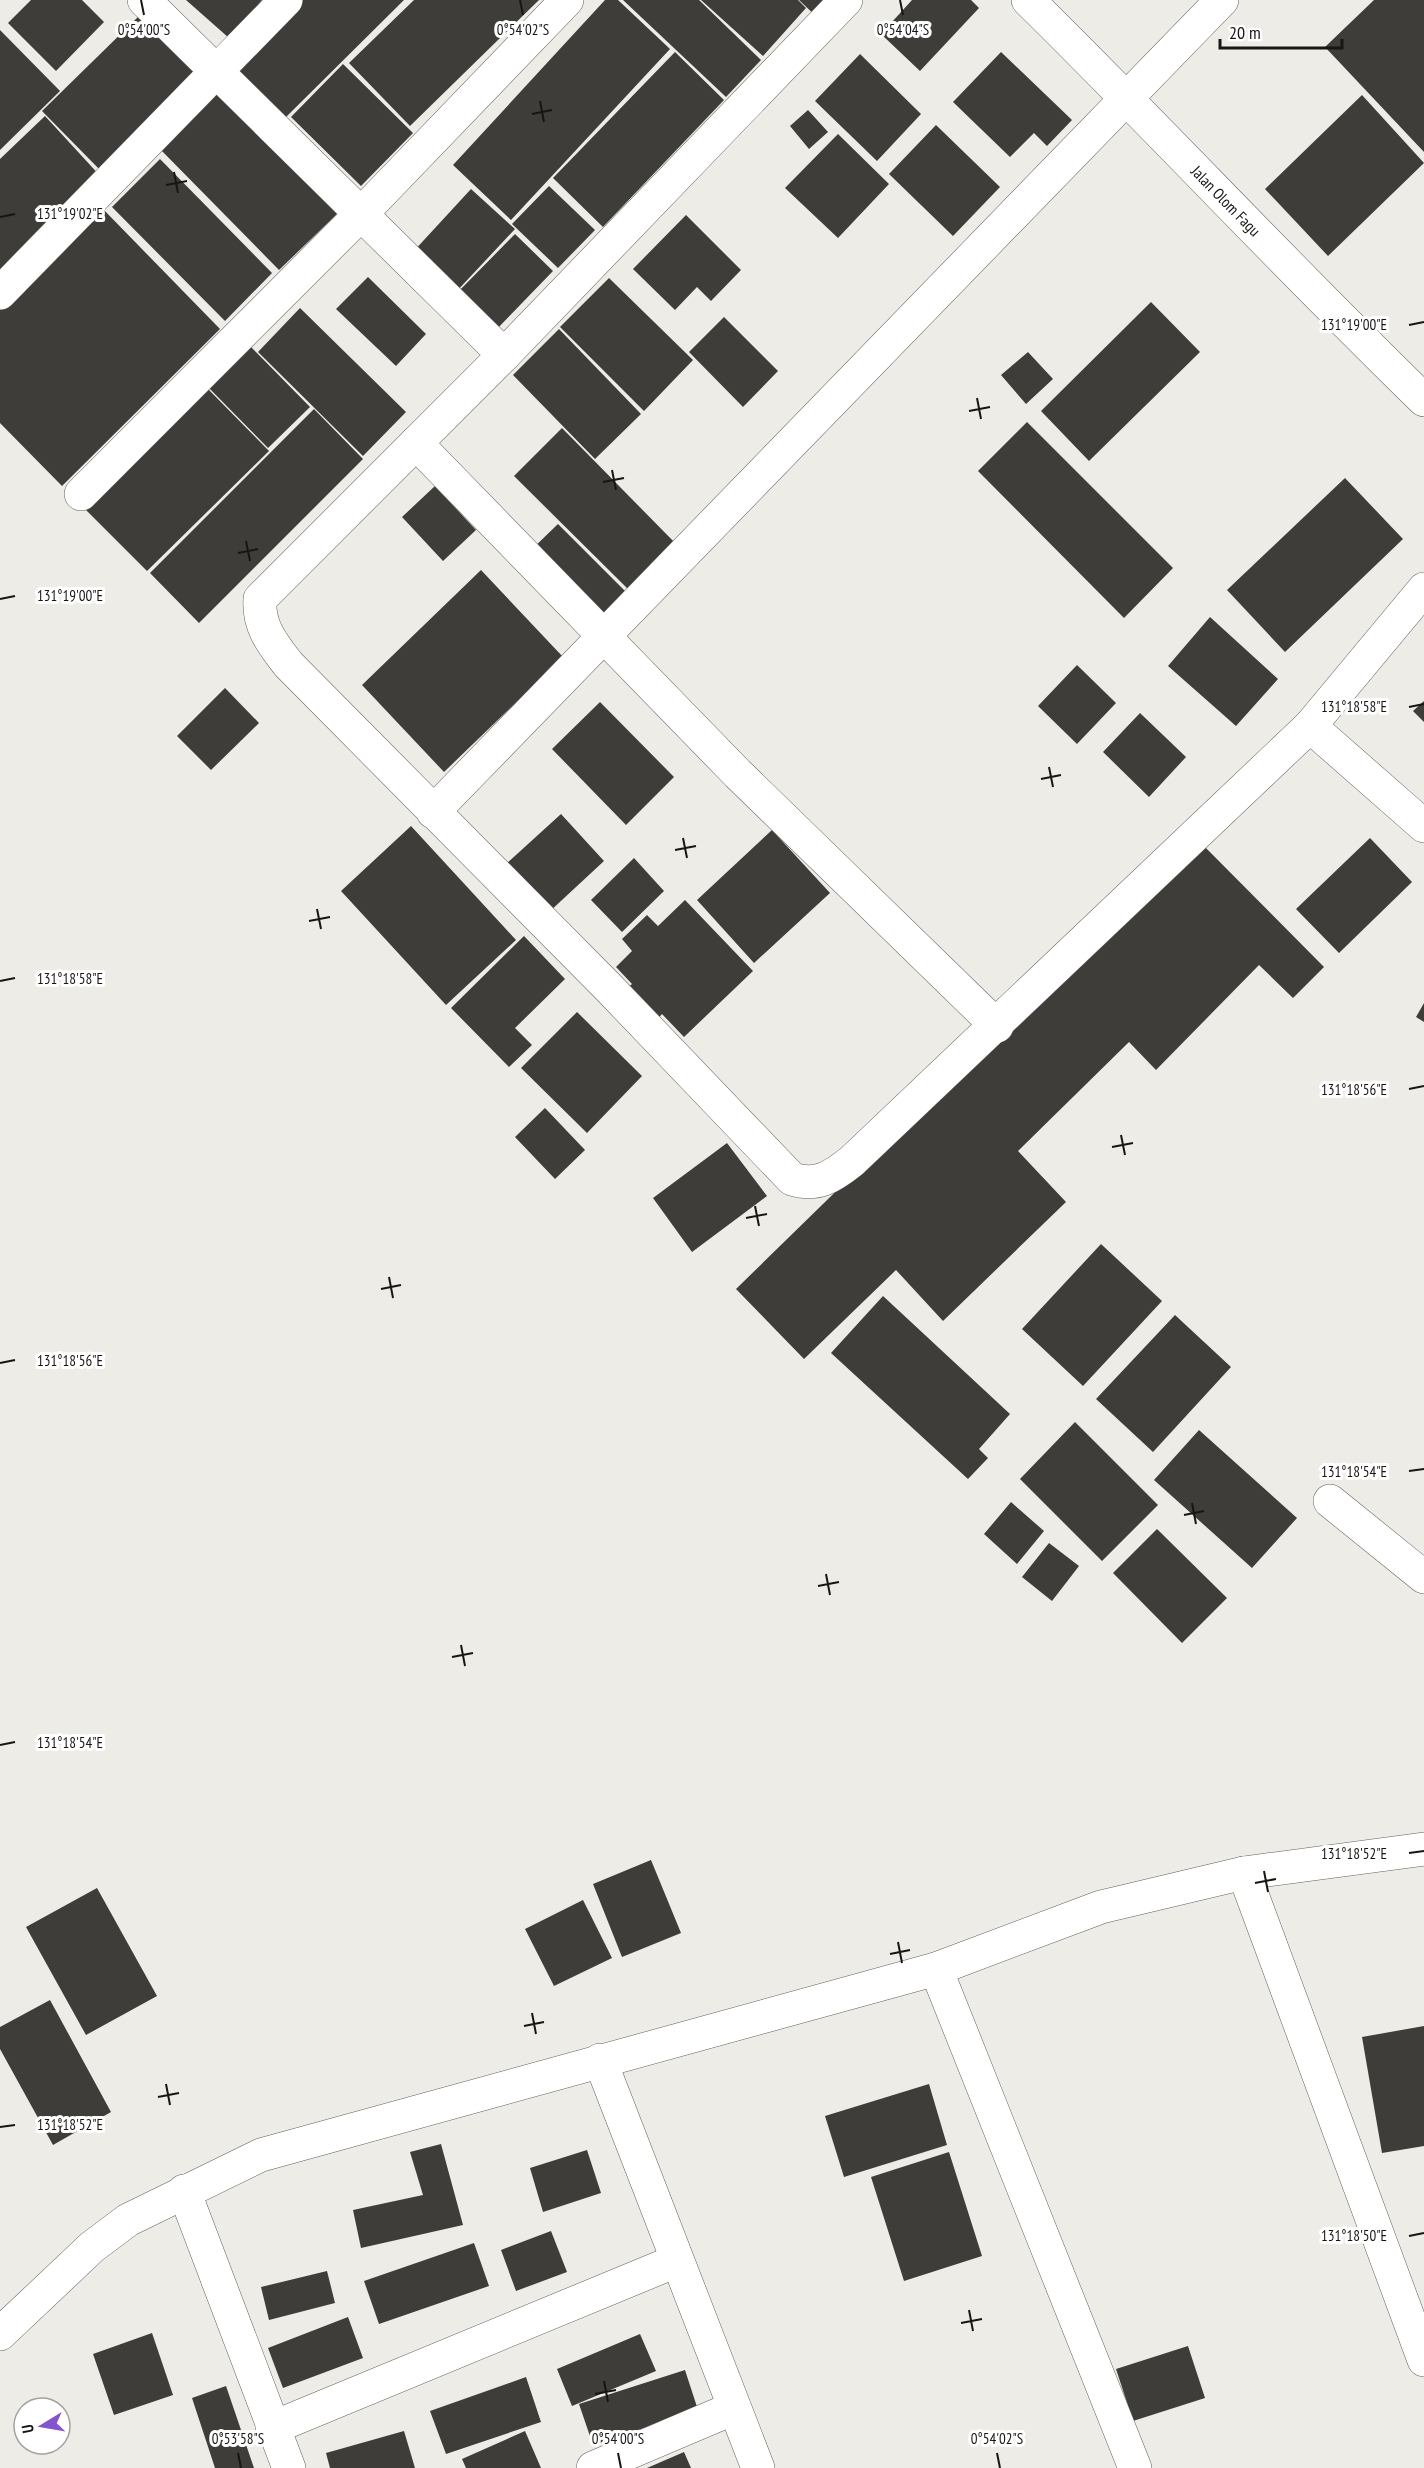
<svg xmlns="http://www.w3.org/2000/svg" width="1424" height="2468" viewBox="0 0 1424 2468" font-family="'PT Sans Narrow',sans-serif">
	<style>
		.building { fill: #3f3d39 }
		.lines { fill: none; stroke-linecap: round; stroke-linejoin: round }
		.street-casing { stroke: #63615c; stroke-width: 34 }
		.street { stroke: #fff; stroke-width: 33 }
		.ticks { fill: none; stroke: #171614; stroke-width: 2 }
		.labels { text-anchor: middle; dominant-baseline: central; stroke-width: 6; stroke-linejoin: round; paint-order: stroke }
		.street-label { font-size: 16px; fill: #171614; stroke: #fff }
		.ticks-label { font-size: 15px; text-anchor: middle; fill: #171614; stroke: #fff; stroke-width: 6; stroke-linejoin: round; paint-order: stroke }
	</style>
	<rect width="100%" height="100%" fill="#eeece6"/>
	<path class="building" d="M31,0H82L104,22L56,71L8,23Z
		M186,0H262L229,38Z
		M297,0H404L285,118L232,64Z
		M414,0H539L410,126L349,63Z
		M605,0H618L670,49L511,220L453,165Z
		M623,0H699L761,60L726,97Z
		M701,0H798L806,8L763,56Z
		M799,0H840L821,21Z
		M912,0H971L979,8L920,71L881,34Z
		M1374,0H1424V152L1325,47Z
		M139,16L198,76L101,171L42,111Z
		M0,30L60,91L0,150Z
		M675,52L724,100L603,227L553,178Z
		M1001,52L1072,120L1047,146L1034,133L1010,157L953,102Z
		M860,54L921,114L877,161L815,101Z
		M343,64L413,133L361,186L291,117Z
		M218,92L337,214L279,270L160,149Z
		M1362,95L1424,163L1328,256L1265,189Z
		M808,110L828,132L809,149L790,126Z
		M45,116L103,179L0,277V159Z
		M936,125L1000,187L953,236L889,174Z
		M838,134L889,184L838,238L785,188Z
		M160,159L272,273L225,321L112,207Z
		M549,186L595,230L558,268L512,224Z
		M471,189L515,229L455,293L412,253Z
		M101,207L220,329L62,486L0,423V307Z
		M686,215L741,270L711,301L697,287L675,310L633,269Z
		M515,234L553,271L495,331L457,293Z
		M368,277L426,334L396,366L336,309Z
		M609,278L693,360L644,411L560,327Z
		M1151,302L1200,352L1089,461L1041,411Z
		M300,308L406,412L363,456L258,352Z
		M724,317L778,371L743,407L689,352Z
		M559,329L641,414L595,459L513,375Z
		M250,346L310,407L268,448L209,388Z
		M1028,352L1053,379L1026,404L1001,375Z
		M208,389L269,451L147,571L85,509Z
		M314,409L363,459L199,623L150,573Z
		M1027,422L1173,568L1124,618L978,471Z
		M562,428L680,548L634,595L514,476Z
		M1345,478L1403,539L1285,652L1227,590Z
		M435,486L476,530L443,561L402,517Z
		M558,524L633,599L603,629L528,553Z
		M481,570L563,657L444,772L362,685Z
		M1210,617L1278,679L1236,726L1168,666Z
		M1077,665L1116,703L1077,744L1038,706Z
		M225,688L259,723L211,770L177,736Z
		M1424,701V722L1413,711Z
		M600,702L674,777L626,825L552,749Z
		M1140,713L1186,757L1149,797L1103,752Z
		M561,814L604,861L548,913L505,865Z
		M411,826L516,940L446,1005L341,891Z
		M772,830L830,893L754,963L697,900Z
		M1370,838L1412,882L1339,953L1296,909Z
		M1197,839L1324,967L1293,998L1259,965L1156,1070L1129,1042L1018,1151L1066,1202L943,1321L896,1270L804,1359L736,1289Z
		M634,858L664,891L622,932L591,900Z
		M685,900L753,971L684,1037L662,1014L655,1022L625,990L632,984L616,967L632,951L622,939L647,915L658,926Z
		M524,936L565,979L515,1028L532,1045L509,1067L451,1008Z
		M1424,1003V1022L1416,1017Z
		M577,1012L642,1076L587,1133L521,1068Z
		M545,1108L585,1150L555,1179L515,1137Z
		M727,1143L767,1196L692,1252L653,1198Z
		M1101,1244L1162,1301L1083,1386L1022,1329Z
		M883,1296L1010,1414L979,1449L988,1458L968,1479L831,1353Z
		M1175,1315L1231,1367L1153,1452L1096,1399Z
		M1075,1422L1158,1505L1102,1561L1020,1479Z
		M1199,1430L1297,1518L1252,1568L1154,1480Z
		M1011,1502L1044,1531L1017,1564L984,1534Z
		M1157,1529L1227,1598L1182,1643L1113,1573Z
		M1049,1543L1079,1566L1052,1601L1022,1577Z
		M651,1860L681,1933L622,1957L593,1884Z
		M97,1888L157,1996L86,2035L26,1927Z
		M583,1900L612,1958L554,1986L525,1929Z
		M50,2000L111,2112L53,2145L0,2049V2027Z
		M1424,2026V2146L1382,2153L1362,2037Z
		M929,2084L947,2145L844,2177L825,2116Z
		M441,2144L463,2225L361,2248L353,2210L423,2195L410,2152Z
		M587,2150L601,2193L543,2212L530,2168Z
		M949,2152L982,2256L904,2281L871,2177Z
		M551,2231L567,2272L516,2291L501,2250Z
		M474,2243L489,2286L379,2324L364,2281Z
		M327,2271L335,2303L269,2320L261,2287Z
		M348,2317L363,2358L283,2388L268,2348Z
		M152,2333L173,2395L114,2415L93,2354Z
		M640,2334L656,2371L572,2406L557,2369Z
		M1188,2346L1205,2398L1133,2421L1116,2369Z
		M685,2370L698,2410L593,2445L579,2404Z
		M526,2377L541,2422L446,2454L430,2411Z
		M226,2386L254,2468H215L192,2398Z
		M404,2431L415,2468H330L326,2453Z
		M525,2431L541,2468H466L462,2459Z
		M684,2452L691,2468H647Z"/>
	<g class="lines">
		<defs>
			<g id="street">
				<path d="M144,0L504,355L260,599C258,626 272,643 288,664L609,988L792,1179C817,1187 832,1177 852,1161L1310,726L1424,589"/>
				<path id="s1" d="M1028,0C1162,132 1289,269 1424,400"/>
				<path d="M0,293L286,0"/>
				<path d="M504,355L846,0"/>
				<path d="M416,443L738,774L997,1026"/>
				<path d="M81,494L360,215L567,0"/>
				<path d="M1310,726L1424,826"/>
				<path d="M433,812L1222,0"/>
				<path d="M1330,1501L1424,1577"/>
				<path d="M1244,1873L1424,2360"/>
				<path d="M936,1969L1135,2468"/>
				<path d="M600,2060L758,2468"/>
				<path d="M184,2191L289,2468"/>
				<path d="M0,2334L92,2247L128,2220L261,2155L936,1969L1101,1907L1244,1873L1424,1849"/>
				<path d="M272,2428L676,2261"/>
				<path d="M593,2468L734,2408"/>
			</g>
		</defs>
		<use href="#street" class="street-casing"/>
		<use href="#street" class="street"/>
	</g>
	<path class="ticks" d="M141,0L144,15M520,0L523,15M900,0L903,15M540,101L544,122M532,114L552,110M174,172L178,193M166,185L187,181M0,217L15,214M1409,325L1424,322M977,398L981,419M969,411L990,407M612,470L616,490M603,482L624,478M246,541L250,561M238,553L258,549M0,599L15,596M1409,707L1424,704M1049,767L1053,787M1041,779L1061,775M683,838L687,858M675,850L696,846M317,909L321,929M309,921L330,917M0,981L15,978M1409,1089L1424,1086M1121,1135L1125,1155M1112,1147L1133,1143M755,1206L759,1226M746,1218L767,1214M389,1277L393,1298M381,1289L401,1285M0,1363L15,1360M1409,1471L1424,1469M1192,1503L1196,1524M1184,1515L1204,1511M826,1574L830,1595M818,1586L839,1582M461,1645L465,1666M452,1657L473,1653M0,1745L15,1742M1409,1853L1424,1851M1264,1871L1268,1892M1255,1883L1276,1879M898,1942L902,1963M890,1954L910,1950M532,2013L536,2034M524,2026L544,2022M166,2084L170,2105M158,2097L179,2093M0,2127L15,2125M1409,2236L1424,2233M969,2310L973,2331M961,2323L982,2319M604,2381L608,2402M595,2394L616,2390M238,2453L241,2468M618,2453L621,2468M997,2453L1000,2468"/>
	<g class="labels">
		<g class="street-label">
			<text stroke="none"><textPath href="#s1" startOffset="282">Jalan Olom Fagu</textPath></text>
		</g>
	</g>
	<g class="ticks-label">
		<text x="144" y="35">0°54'00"S</text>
		<text x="523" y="35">0°54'02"S</text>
		<text x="903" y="35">0°54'04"S</text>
		<text x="70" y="219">131°19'02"E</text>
		<text x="1354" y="330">131°19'00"E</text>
		<text x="70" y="601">131°19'00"E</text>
		<text x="1354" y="712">131°18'58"E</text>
		<text x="70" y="984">131°18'58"E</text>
		<text x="1354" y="1095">131°18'56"E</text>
		<text x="70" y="1366">131°18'56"E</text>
		<text x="1354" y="1477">131°18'54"E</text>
		<text x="70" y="1748">131°18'54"E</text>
		<text x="1354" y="1859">131°18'52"E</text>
		<text x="70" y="2130">131°18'52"E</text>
		<text x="1354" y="2241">131°18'50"E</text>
		<text x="238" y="2444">0°53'58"S</text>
		<text x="618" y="2444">0°54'00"S</text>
		<text x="997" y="2444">0°54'02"S</text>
	</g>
	<g transform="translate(42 2426) rotate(259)"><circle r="28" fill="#ffffff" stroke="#a2a2a1" stroke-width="1.5"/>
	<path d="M0-4.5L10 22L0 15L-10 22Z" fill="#8454cc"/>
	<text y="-9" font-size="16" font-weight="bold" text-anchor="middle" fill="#171614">U</text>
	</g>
	<path d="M1220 39v9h122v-9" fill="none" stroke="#171614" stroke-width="3"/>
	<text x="1229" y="39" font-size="18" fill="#171614" stroke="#ffffff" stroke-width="4.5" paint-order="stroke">20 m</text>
</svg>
